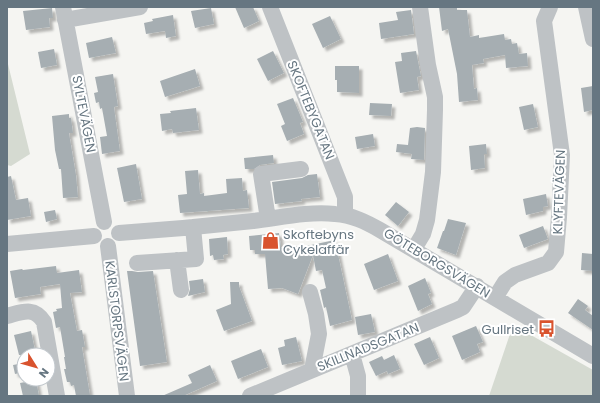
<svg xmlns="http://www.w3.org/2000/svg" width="600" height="403" viewBox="0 0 600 403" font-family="Poppins,sans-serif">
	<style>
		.green { fill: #d5dad1 }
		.building { fill: #a6aeb2; filter: url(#shadow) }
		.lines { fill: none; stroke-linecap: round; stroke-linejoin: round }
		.minor { stroke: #bec2c5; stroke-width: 16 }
		.labels { text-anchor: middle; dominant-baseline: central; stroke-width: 4; stroke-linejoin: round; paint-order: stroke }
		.street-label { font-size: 13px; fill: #667681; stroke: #fff }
		.poi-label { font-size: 13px; fill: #667681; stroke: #fff; text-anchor: start }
	</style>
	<defs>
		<filter id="shadow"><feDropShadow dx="3.5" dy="3.5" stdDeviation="1" flood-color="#0004"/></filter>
	</defs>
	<rect width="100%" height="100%" fill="#f5f5f2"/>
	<path class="green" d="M7,60L30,154L11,166L7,165Z
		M513,325L593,370V396H489Z"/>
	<path class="building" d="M235,7H253L259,21L244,28Z
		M439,7H457V10H467L470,37L479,35V38L504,34L505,40L511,39L512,44L517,43L519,54L527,53L528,66L506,68L505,55L483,59L484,63L472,65L474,89L477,88L478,100L459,102L457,74L448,29L442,31Z
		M52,8L53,18H49L50,27L26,30L23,11Z
		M211,8L214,24L195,28L191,11Z
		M411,10L414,34L381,39L379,23L398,20L396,12Z
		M173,15L176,36L166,38L165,31L146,34L144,23L153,21L152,19Z
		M330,16L341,39L323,48L312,24Z
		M112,37L116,53L89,58L86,43Z
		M54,49L57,65L41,68L38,52Z
		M273,51L284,73L268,81L257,59Z
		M416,51L421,76L417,77L419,90L400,93L395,62L402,61L401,53Z
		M335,66H359V93L337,92V80H335Z
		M195,69L200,86L165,97L160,81Z
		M113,74L118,106L114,107L120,151L102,154L100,137L107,136L102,108L100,109L99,102L96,103L94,93L98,92L95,77Z
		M593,86V110L584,112L581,88Z
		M293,98L303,122L300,123L304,134L287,141L281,126L285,124L277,104Z
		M370,103L392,104L391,116L369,115Z
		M533,104L538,127L524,130L519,107Z
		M196,108L199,130L173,133L172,129L162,131L160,114L171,113L170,111Z
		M69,114V118H71L73,133H69L76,175L78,197L63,198L61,169H59L55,150L52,116Z
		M417,127L425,128L424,160L411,159L412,154L396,152L397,144L408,145L410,128Z
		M373,134L375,146L357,149L355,137Z
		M486,144L487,154H484L485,168L471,170L469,146Z
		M273,155L274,163L260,165L254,169H245L244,158Z
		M136,164L142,199L124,202L117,168Z
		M198,170L200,194L204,193V196L227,193L226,179L242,178L243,191L247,190L249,208L180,213L178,195L187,194L185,171Z
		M317,174L320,197L301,199L302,201L275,204L272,182L302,178L308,175Z
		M11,176L16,200L28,198L31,216L7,220V177Z
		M546,194L548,206L543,207V211L526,215L523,199Z
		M396,202L409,212L398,226L385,215Z
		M55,210L57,219L46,222L44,212Z
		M448,219L466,223L456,255L437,248L443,231H444Z
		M543,226L548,239L524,248L519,235Z
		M279,233L281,248L311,245L335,240L352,320L330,326L326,307L324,308L320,290L326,288L322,270L316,271L313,255L298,294L282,288L268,289L265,254H255V250H250L249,236Z
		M227,237L228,254L223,255L224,259L214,260L213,255L210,256L209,239Z
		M582,253L593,254V271L581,270Z
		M388,254L398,281L374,290L364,264Z
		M56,266L57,273L79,270L82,292L70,293L77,331L82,330L85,347H82L90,395L76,396L74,385L71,386L70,382H67L64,369H66L64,357H65L60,327L56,328L53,312L57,311L56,309L62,308L60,284L40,287L41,294L15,298L10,271L22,269L23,270Z
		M127,271H132L138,272L153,271L167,362L140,366Z
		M425,278L431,293L428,294L432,304L418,311L408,286Z
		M203,279L205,292L188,296L190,289L189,281Z
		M230,282H239V286L252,321L224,331L216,310L231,304Z
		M578,299L588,306L585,310L593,316V330L568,313Z
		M371,314L375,332L358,335L355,317Z
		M476,326L483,342L477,344L480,352L462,360L452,336Z
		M31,331L36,355H19L14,335Z
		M296,337L302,361L282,365L278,348L285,346L284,340Z
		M430,337L439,358L424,365L414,344Z
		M261,349L268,367L238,379L231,361Z
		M394,355L400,369L388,374L387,371L376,376L369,362L382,356L384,360Z
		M24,363V372L15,374L13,365Z
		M210,365L217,381L183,396H162L192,383L188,375Z
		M36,380L39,396H23L20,383Z"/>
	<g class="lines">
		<path class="minor" d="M63,7L104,222
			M270,7L345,197V215
			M586,7L593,39
			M65,20L140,7
			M268,219L261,174L301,169
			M119,233C163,230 208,226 253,221C279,218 308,211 335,214C352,215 366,222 380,230L593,356
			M7,244L94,236
			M108,246L127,396
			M414,249L423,234L427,220L433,172L435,110V97L428,65L420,7
			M177,260L181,290
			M137,263L196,259L193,227
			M310,292L316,314L319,334L312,370
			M495,298L505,282L515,275L548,263L556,252L559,217L562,155L544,21L550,7
			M7,316C22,312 34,306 44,322L57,396
			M352,354L358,376V396
			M250,396L457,310L463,307L477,286"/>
	</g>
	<defs>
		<symbol id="shop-bare" viewBox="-9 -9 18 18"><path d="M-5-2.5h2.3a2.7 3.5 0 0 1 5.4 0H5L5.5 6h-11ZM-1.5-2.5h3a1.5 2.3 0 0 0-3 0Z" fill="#d9532e" stroke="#fff" stroke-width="2.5" paint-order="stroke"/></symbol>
		<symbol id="bus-bare" viewBox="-9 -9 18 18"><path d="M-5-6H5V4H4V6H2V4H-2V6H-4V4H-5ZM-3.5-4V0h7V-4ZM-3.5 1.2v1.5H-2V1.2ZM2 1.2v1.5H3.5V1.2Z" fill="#d9532e" stroke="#fff" stroke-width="2.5" paint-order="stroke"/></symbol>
	</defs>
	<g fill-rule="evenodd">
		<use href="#shop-bare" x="258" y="228" width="25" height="25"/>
		<use href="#bus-bare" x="534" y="316" width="25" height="25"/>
	</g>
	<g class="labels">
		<g class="street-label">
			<text transform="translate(311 110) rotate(68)">SKOFTEBYGATAN</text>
			<text transform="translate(84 114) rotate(79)">SYLTEVÄGEN</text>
			<text transform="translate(559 192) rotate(-88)">KLYFTEVÄGEN</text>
			<text transform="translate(437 263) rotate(31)">GÖTEBORGSVÄGEN</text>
			<text transform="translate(117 321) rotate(83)">KARLSTORPSVÄGEN</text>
			<text transform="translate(368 347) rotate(-22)">SKILLNADSGATAN</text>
		</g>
		<g class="poi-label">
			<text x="283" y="234">Skoftebyns<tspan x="283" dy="15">Cykelaffär</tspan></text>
			<text x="534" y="329" text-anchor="end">Gullriset</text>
		</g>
	</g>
	<rect width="600" height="403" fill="none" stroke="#667681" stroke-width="16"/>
	<g transform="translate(36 367) rotate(127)"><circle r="19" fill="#ffffff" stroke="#c2c8cd"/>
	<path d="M0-3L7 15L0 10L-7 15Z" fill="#d9532e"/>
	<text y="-6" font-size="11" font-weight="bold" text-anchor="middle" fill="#667681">N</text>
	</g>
</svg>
